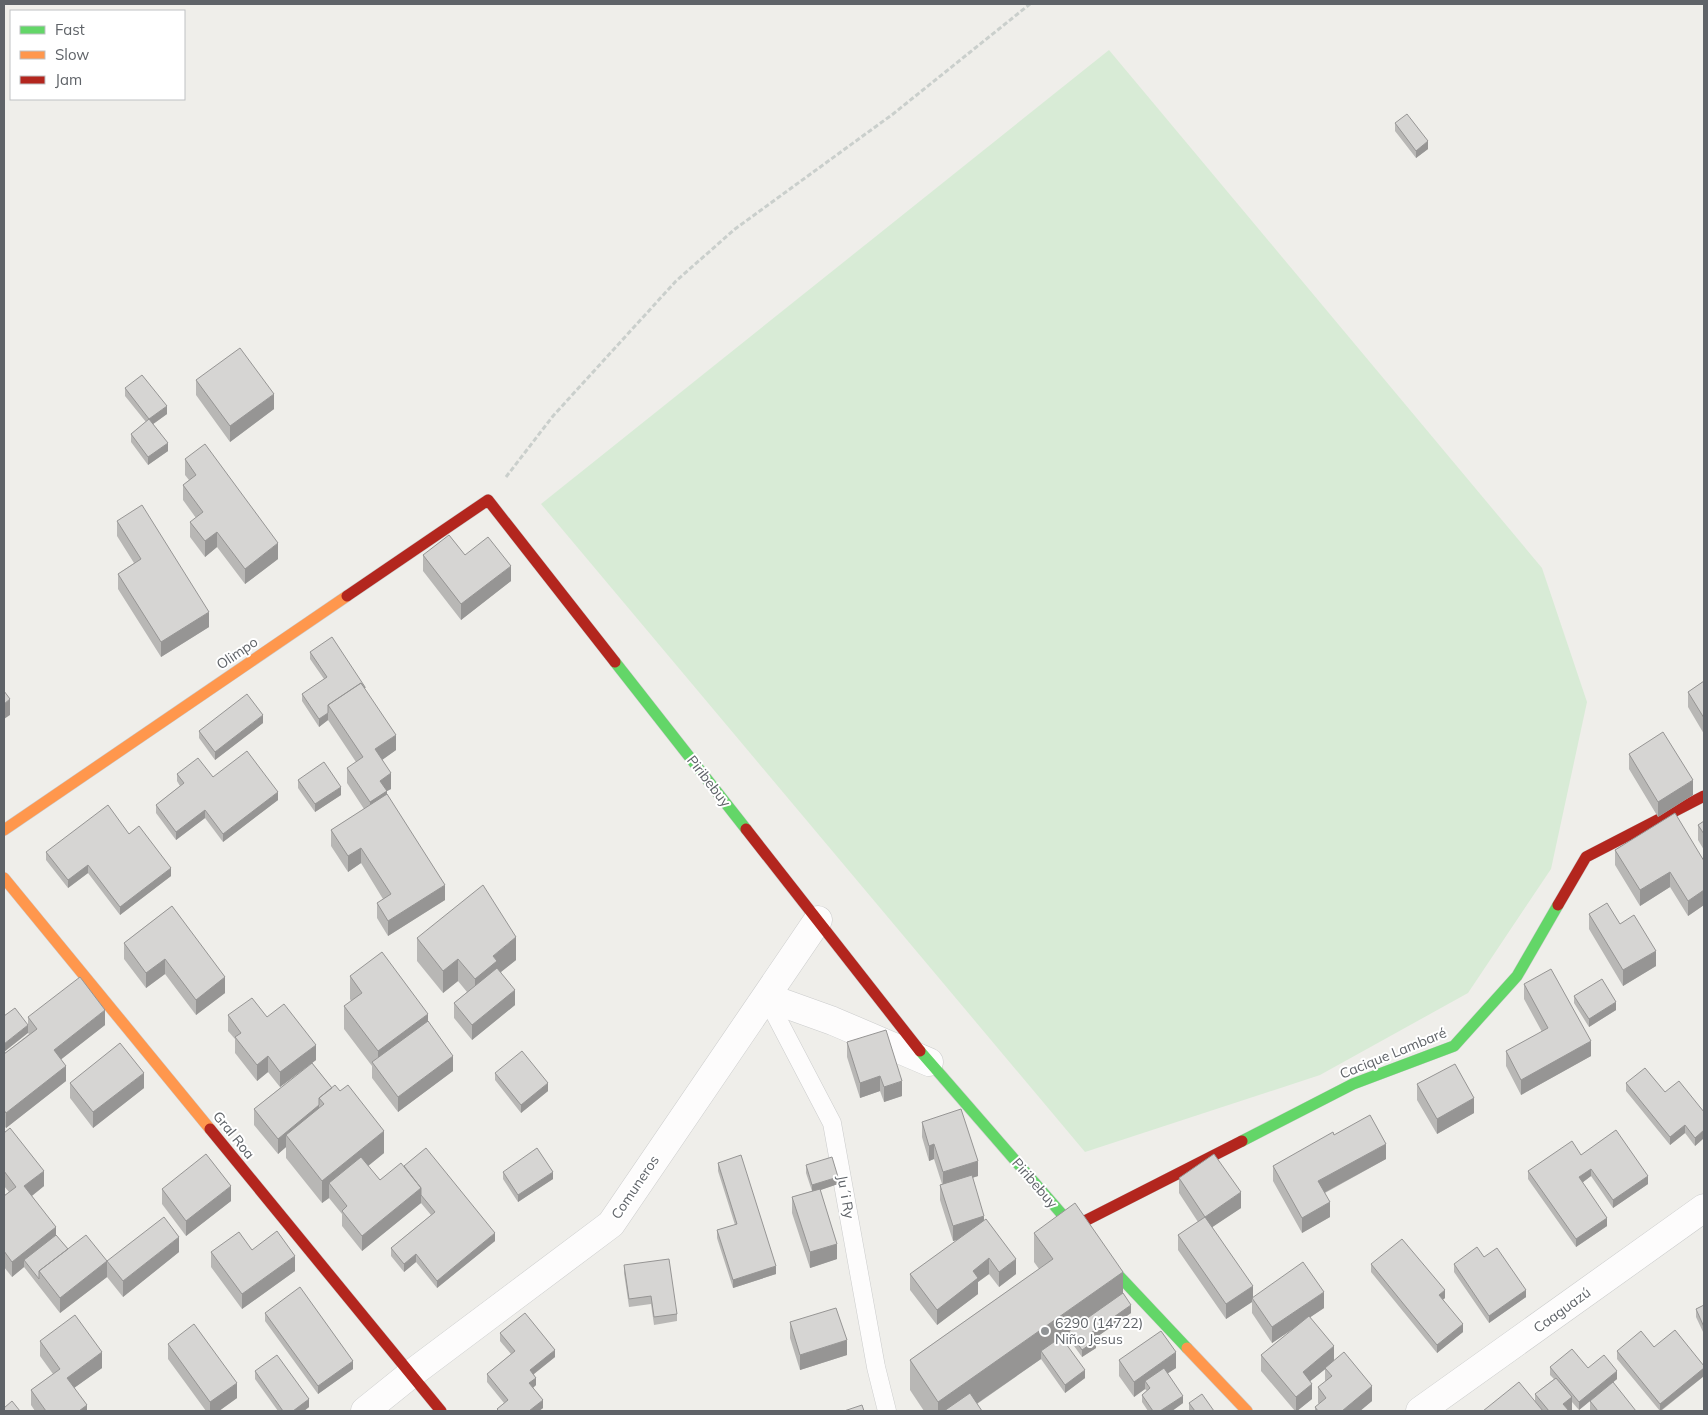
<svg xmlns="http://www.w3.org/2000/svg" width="1708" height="1415" viewBox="0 0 1708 1415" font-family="Mulish,sans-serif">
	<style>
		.green { fill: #d8ebd6 }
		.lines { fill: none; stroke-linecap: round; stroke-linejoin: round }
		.lane-casing { stroke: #cbcccc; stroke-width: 19 }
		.street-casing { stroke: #cbcccc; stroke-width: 29 }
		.fast-casing { stroke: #cacacb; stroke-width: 12 }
		.slow-casing { stroke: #cacacb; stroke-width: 12 }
		.jam-casing { stroke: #cacacb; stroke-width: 12 }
		.path { stroke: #cacfcc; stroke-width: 3; stroke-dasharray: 5 2.5; stroke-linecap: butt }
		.lane { stroke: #fdfcfc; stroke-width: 18 }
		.street { stroke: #fdfcfc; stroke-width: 28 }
		.fast { stroke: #63d668; stroke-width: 11 }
		.slow { stroke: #ff974d; stroke-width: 11 }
		.jam { stroke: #b3261e; stroke-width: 11 }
		.wall { fill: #b8b7b5 }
		.shaded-wall { fill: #969594 }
		.building { fill: #d6d5d3; stroke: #969594 }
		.poi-dot { fill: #919496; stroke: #fff; stroke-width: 2 }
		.labels { text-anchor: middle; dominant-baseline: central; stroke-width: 4; stroke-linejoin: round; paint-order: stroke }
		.street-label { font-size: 14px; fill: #5f6368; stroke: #fff }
		.poi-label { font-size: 14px; fill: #5f6368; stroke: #fff; text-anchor: start }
	</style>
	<rect width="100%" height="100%" fill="#efeeea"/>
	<path class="green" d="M1109,50L1542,568L1587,702L1551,869L1468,993L1320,1075L1085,1152L541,504Z"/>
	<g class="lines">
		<defs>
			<path id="lane" d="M766,997L832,1123L876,1367L887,1411"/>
			<path id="street" d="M766,997L833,1021L929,1062
				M365,1411L411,1374L611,1224L818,920
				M1420,1411L1704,1208"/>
			<path id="fast" d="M615,662L746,829
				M920,1051L1073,1227L1187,1348
				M1242,1141L1353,1084L1454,1046L1517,976L1558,905"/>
			<path id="slow" d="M4,830L347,596
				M4,878L210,1129
				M1187,1348L1247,1411"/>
			<path id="jam" d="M347,596L488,500L615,662
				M746,829L920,1051
				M1558,905L1586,857L1704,796
				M210,1129L441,1411
				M1073,1227L1242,1141"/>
		</defs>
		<use href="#lane" class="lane-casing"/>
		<use href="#street" class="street-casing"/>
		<use href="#fast" class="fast-casing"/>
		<use href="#slow" class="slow-casing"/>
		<use href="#jam" class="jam-casing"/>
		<path class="path" d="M506,477L553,416L676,281L735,229L893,114L1030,4"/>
		<use href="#lane" class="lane"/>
		<use href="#street" class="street"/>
		<use href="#fast" class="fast"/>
		<use href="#slow" class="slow"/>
		<use href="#jam" class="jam"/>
	</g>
	<path class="wall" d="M1395,123L1428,149L1416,158L1395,131Z
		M196,380L274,409L230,442L196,395Z
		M125,388L167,414L153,424L168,451L148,465L131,442V434L146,422L125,396Z
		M185,459L278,559L245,584L217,547L205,557L190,537V522L196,518L183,500V485L189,480L185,475Z
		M117,521L209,627L161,657L118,589V574L134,563L117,536Z
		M423,555H465L511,581L461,620L423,571Z
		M310,652L365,689L396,750L382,760L391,789L387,791V795L445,900L388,936L377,918V903L383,899L361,863L348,872L331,846V830L364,809L347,783V768L356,762L328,720L319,727L302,701V694L324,679L310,659Z
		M1704,681V734L1688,707V692Z
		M263,723L215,760L199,738V731Z
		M1629,754L1693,795L1658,817L1629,769Z
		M177,774L213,777L278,800L223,842L205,818L176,840L156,813V805L180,786L177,781Z
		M298,780L341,795L315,812L298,788Z
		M1704,821V850L1698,840V825Z
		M129,834L171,876L120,915L88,873L68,888L46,860V852Z
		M1615,850L1704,861V905L1688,916L1670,887L1640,906L1615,865Z
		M172,906L225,993L196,1015L165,974L146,988L124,959V943Z
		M1589,914L1620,924L1656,966L1623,986L1589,929Z
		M417,938L516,960L501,972L515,1005L472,1040L454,1018V1003L467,992L458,981L443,993L417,961Z
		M350,976L428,1021L453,1071L398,1112L372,1078V1066L344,1029V1006L351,1001L350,999Z
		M1524,984L1591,1056L1521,1095L1506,1066V1051L1542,1032L1524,999Z
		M1574,996L1616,1010L1589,1027L1574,1003Z
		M228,1015L267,1017L316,1060L312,1063L384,1153L368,1166L380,1180L404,1166L495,1241L437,1288L416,1262L404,1272L391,1256V1248L431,1215L421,1203L362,1251L342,1226V1214L329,1198L322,1203L286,1158V1147L278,1154L254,1125V1109L309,1065L280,1087L268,1072L257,1081L235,1053V1039L228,1031Z
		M28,1017L105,1025L61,1059L66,1081L6,1128L4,1126V1054L29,1034L28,1033Z
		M847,1042L902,1096L884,1102L880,1091L860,1098L847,1057Z
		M495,1073L548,1091L521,1113L495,1080Z
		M70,1083L144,1088L93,1128L70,1098Z
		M1626,1083L1665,1092L1704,1112V1138L1695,1146L1685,1133L1670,1145L1626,1091Z
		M1417,1084L1474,1113L1437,1134L1417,1100Z
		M922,1122L978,1176L972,1178L984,1221L1016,1274L999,1287L989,1274L978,1282V1294L937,1325L910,1290V1274L958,1240L953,1241L940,1200V1185L942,1184L934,1159L929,1161L922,1137Z
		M4,1133L44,1186L32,1196L56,1235L68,1249L107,1261L179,1252L123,1297L107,1277L60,1313L24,1267L12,1277L4,1267V1196L9,1192L4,1186Z
		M1334,1135L1386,1159L1325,1193L1330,1217L1302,1233L1273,1181V1166Z
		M1581,1155L1648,1184L1613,1208L1591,1176L1582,1183L1607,1226L1576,1247L1528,1179V1171Z
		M718,1163L776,1274L733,1288L717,1238V1230L735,1225L718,1171Z
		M806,1165L838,1184L820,1190L837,1259L810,1268L792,1213V1197L812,1191L806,1173Z
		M503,1172L553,1179L518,1202L503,1179Z
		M1179,1178L1241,1208L1212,1227L1253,1297L1324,1308L1310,1317L1334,1361L1372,1401L1360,1411H1315V1407L1319,1404L1318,1403V1387L1325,1382V1369L1310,1381L1312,1399L1297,1411H1295L1261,1371V1355L1297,1326L1272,1343L1252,1313V1302L1226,1319L1178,1250V1235L1198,1222L1179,1193Z
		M162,1189L231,1201L186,1236L162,1204Z
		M1034,1233L1123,1293L1131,1313L1095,1338L1096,1348L1082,1357L1069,1339L1065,1342L1085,1378L1065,1393L1041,1359L977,1404L982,1411H924L910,1390V1360L1039,1269L1034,1262Z
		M252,1250L295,1271L242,1309L211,1267V1252Z
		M1484,1257L1526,1297L1489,1323L1454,1272V1264Z
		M1371,1264L1445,1298L1442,1300L1463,1332L1437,1353L1371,1272Z
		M624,1265L677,1314V1321L654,1325L651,1304L629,1307L624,1273Z
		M1704,1305V1334L1696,1317V1309Z
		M265,1313L353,1369L318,1394L265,1321Z
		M790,1322L847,1355L800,1370L790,1338Z
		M500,1333L555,1357L534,1374L536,1385L533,1388L543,1408L539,1411H497V1409L504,1403L487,1382V1374L511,1354L500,1341Z
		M40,1341L102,1368L74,1388L87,1411H35L31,1405V1390L53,1374L40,1356Z
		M168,1344L237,1398L219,1411H206L168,1359Z
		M1654,1347L1704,1366V1376L1661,1411H1660L1617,1359V1351Z
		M1119,1360L1176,1368L1167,1373L1183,1403L1172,1411H1148L1142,1402V1395L1147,1391L1145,1389L1134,1397L1119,1376Z
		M1550,1367L1588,1368L1617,1379L1579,1410L1572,1402V1411H1483L1535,1402V1394L1554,1379L1550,1375Z
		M255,1371L309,1407L304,1411H278L255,1379Z
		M1590,1401L1636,1411H1590Z
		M1189,1403L1214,1411H1189Z"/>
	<path class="shaded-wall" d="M1428,141V149L1416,158V151Z
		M274,394V409L230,442V426Z
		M167,406V414L149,427V419Z
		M168,443V451L148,465V457Z
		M217,532V547L205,557V541Z
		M278,543V559L245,584V569Z
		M511,566V581L461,620V604Z
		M209,612V627L161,657V642Z
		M10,699V715L4,719V704Z
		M328,713V720L319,727V719Z
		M263,715V723L215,760V752Z
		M396,735V750L375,765V749Z
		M391,773V789L387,791V806L370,818V802L380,781Z
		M1693,780V795L1658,817V802Z
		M341,787V795L315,812V804Z
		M278,792V800L223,842V834Z
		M205,810V818L176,840V832Z
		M361,848V863L348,872V856Z
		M88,865V873L68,888V880Z
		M171,868V876L120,915V907Z
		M1670,872V887L1640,906V890Z
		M445,885V900L388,936V921Z
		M1704,890V905L1688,916V901Z
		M516,937V960L497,975L475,1002V979L493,956Z
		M1656,951V966L1623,986V970Z
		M165,959V974L146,988V973Z
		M458,959V981L443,993V971Z
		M225,977V993L196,1015V1000Z
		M515,990V1005L472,1040V1025Z
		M1616,1002V1010L1589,1027V1019Z
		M105,1010V1025L54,1065V1050Z
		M428,1014V1036L378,1070V1051Z
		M28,1025V1033L4,1052V1044Z
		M1591,1041V1056L1521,1095V1080Z
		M316,1045V1060L280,1087V1072Z
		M268,1056V1072L257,1081V1065Z
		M453,1056V1071L398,1112V1097Z
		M66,1066V1081L6,1128V1113Z
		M144,1073V1088L93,1128V1112Z
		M880,1076V1091L860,1098V1083Z
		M902,1081V1096L884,1102V1087Z
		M548,1083V1091L521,1113V1105Z
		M1474,1098V1113L1437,1134V1119Z
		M319,1105V1121L286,1135V1147L278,1154V1139Z
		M1685,1125V1133L1670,1145V1137Z
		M1704,1130V1138L1695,1146V1138Z
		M384,1131V1153L336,1192L329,1183V1198L322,1203V1181Z
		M934,1144V1159L929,1161V1146Z
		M1386,1144V1159L1318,1196V1181Z
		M978,1161V1176L943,1187V1172Z
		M1591,1169V1176L1579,1185V1177Z
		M44,1171V1186L24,1202V1186Z
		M553,1172V1179L518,1202V1195Z
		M1648,1176V1184L1613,1208V1200Z
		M838,1177V1184L812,1193V1185Z
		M231,1186V1201L186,1236V1221Z
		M421,1188V1203L362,1251V1236Z
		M1241,1192V1208L1205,1232V1217Z
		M1330,1202V1217L1302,1233V1218Z
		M984,1216V1232L953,1241V1226Z
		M1607,1218V1226L1576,1247V1239Z
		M56,1227V1242L24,1260V1267L12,1277V1262Z
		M495,1233V1241L437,1288V1281Z
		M179,1237V1252L123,1297V1281Z
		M837,1244V1259L810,1268V1252Z
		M416,1254V1262L404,1272V1264Z
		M295,1256V1271L242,1309V1294Z
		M989,1258V1274L978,1282V1294L937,1325V1310L973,1271Z
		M1016,1259V1274L999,1287V1272Z
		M107,1261V1277L60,1313V1298Z
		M776,1266V1274L733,1288V1280Z
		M1123,1272V1301L1069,1331V1339L1044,1356L1041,1351V1359L966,1411H938V1402Z
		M1253,1286V1299L1252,1298V1302L1226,1319V1304Z
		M1445,1290V1298L1439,1303V1295Z
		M1526,1290V1297L1489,1323V1316Z
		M1324,1292V1308L1272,1343V1327Z
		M1131,1305V1313L1091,1341V1333Z
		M1463,1324V1332L1437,1353V1345Z
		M847,1340V1355L800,1370V1355Z
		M1096,1340V1348L1082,1357V1350Z
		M1334,1346V1362L1303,1387V1372Z
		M555,1350V1357L530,1377V1370Z
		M102,1352V1368L67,1393V1378Z
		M1176,1352V1368L1149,1386L1145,1381V1389L1134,1397V1382Z
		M353,1361V1369L318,1394V1386Z
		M1704,1368V1376L1660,1411V1404Z
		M1085,1370V1378L1065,1393V1385Z
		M1617,1371V1379L1579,1410V1402Z
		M536,1378V1385L529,1391V1383Z
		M237,1383V1398L219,1411H210V1402Z
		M1312,1384V1399L1297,1411H1296V1397Z
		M1372,1386V1401L1360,1411H1342Z
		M1183,1396V1403L1172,1411H1160Z
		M1572,1397V1411H1563V1404Z
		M309,1399V1407L304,1411H293Z
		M543,1400V1408L539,1411H529Z
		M87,1405V1411H79Z"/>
	<path class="building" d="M1407,114L1428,141L1416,151L1395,123Z
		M240,348L274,394L230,426L196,380Z
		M142,375L167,406L149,419L125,388Z
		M149,419L168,443L148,457L131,434Z
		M205,444L278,543L245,569L217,532L205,541L190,522L203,512L183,485L196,475L185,459Z
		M142,505L209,612L161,642L118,574L141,559L117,521Z
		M449,535L465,555L488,537L511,566L461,604L423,555Z
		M332,637L365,687V688L361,683L328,705V713L319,719L302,694L327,677L310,652Z
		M1704,681V718L1688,692Z
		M361,683L396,735L375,749L391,773L380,781L387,791L370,802L347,768L363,757L328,705Z
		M4,691L10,699L4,704Z
		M247,694L263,715L215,752L199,731Z
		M1663,732L1693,780L1658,802L1629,754Z
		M247,751L278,792L223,834L205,810L176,832L156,805L184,783L177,774L198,758L213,777Z
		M324,762L341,787L315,804L298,780Z
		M387,794L445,885L388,921L377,903L391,894L361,848L348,856L331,830Z
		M108,805L129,834L139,826L171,868L120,907L88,865L68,880L46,852Z
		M1675,813L1704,861V890L1688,901L1670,872L1640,890L1615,850Z
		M1704,821V834L1698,825Z
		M483,885L516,937L493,956L497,961L475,979L458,959L443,971L417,938Z
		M1607,903L1620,924L1634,915L1656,951L1623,970L1589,914Z
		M172,906L225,977L196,1000L165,959L146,973L124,943Z
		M382,952L428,1014L378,1051L344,1006L362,993L350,976Z
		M497,968L515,990L472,1025L454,1003Z
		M1551,969L1591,1041L1521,1080L1506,1051L1548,1028L1524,984Z
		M80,977L105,1010L54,1050L66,1066L6,1113L4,1110V1054L37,1029L28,1017Z
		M1602,979L1616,1002L1589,1019L1574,996Z
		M252,998L267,1017L284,1004L316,1045L280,1072L268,1056L257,1065L235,1037L241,1033L228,1015Z
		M15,1008L28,1025L4,1044V1016Z
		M428,1021L453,1056L398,1097L372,1062Z
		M886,1030L902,1081L884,1087L880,1076L860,1083L847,1042Z
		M120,1043L144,1073L93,1112L70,1083Z
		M522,1051L548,1083L521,1105L495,1073Z
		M312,1063L332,1088L319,1098V1105L278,1139L254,1109Z
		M1455,1064L1474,1098L1437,1119L1417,1084Z
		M1645,1068L1665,1092L1679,1081L1704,1112V1130L1695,1138L1685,1125L1670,1137L1626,1083Z
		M335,1085L340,1091L348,1085L384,1131L322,1181L286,1135L324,1104L319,1098Z
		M961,1109L978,1161L943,1172L934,1144L929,1146L922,1122Z
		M1370,1115L1386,1144L1318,1181L1330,1202L1302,1218L1273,1166L1333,1132L1334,1135Z
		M10,1128L44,1171L24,1186L56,1227L12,1262L4,1251V1196L16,1187L4,1171V1133Z
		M1616,1130L1648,1176L1613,1200L1591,1169L1579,1177L1607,1218L1576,1239L1528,1171L1572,1141L1581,1155Z
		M426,1148L495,1233L437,1281L416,1254L404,1264L391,1248L435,1212L421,1195V1188L404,1166Z
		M537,1148L553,1172L518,1195L503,1172Z
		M206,1154L231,1186L186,1221L162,1189Z
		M1214,1154L1241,1192L1205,1217L1179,1178Z
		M741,1155L776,1266L733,1280L717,1230L737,1224L718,1163Z
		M361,1157L380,1180L401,1163L421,1188L362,1236L342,1211L347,1206L329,1183Z
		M832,1157L838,1177L812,1185L806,1165Z
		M972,1175L984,1216L953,1226L940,1185Z
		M820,1189L837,1244L810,1252L792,1197Z
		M1075,1203L1123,1272L938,1402L910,1360L1053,1259L1034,1233Z
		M164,1217L179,1237L123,1281L107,1261Z
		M1205,1217L1253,1286L1226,1304L1178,1235Z
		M986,1219L1016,1259L999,1272L989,1258L973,1271L978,1278L937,1310L910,1274Z
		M277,1231L295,1256L242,1294L211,1252L239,1232L252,1250Z
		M56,1235L68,1249L39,1271V1279L24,1260Z
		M86,1235L107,1261L60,1298L39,1271Z
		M1402,1239L1445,1290L1439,1295L1463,1324L1437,1345L1371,1264Z
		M1477,1247L1484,1257L1497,1248L1526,1290L1489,1316L1454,1264Z
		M669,1259L677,1314L654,1317L651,1296L629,1299L624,1265Z
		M1303,1262L1324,1292L1272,1327L1252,1298Z
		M300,1287L353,1361L318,1386L265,1313Z
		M1123,1293L1131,1305L1091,1333L1096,1340L1082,1350L1069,1331Z
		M1704,1305V1327L1696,1309Z
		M836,1308L847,1340L800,1355L790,1322Z
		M525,1313L555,1350L530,1370L536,1378L529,1383L543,1400L529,1411H499L497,1409L508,1400L487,1374L515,1351L500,1333Z
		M75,1315L102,1352L67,1378L87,1405L79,1411H46L31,1390L60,1369L40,1341Z
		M1309,1316L1334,1346L1303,1372L1312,1384L1296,1397L1261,1355Z
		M194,1324L237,1383L210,1402L168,1344Z
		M1675,1330L1704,1366V1368L1660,1404L1617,1351L1641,1331L1654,1347Z
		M1161,1331L1176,1352L1134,1382L1119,1360Z
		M1061,1337L1085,1370L1065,1385L1041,1351Z
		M1572,1349L1588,1368L1604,1355L1617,1371L1579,1402L1550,1367Z
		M1344,1352L1372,1386L1342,1411H1318L1315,1407L1326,1398L1318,1387L1332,1376L1325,1368Z
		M277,1355L309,1399L293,1411H283L255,1371Z
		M1164,1368L1183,1396L1160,1411H1153L1142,1395L1150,1388L1145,1381Z
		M1556,1378L1572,1397L1563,1404L1569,1411H1549L1535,1394Z
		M1519,1382L1543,1411H1483Z
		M1613,1382L1636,1411H1598L1590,1401Z
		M970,1393L982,1411H944Z
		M1202,1394L1214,1411H1195L1189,1403Z
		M12,1401L20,1411H4V1408Z
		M862,1405L864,1411H844Z"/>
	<circle class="poi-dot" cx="1045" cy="1331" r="5"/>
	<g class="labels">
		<g class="street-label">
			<text transform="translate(237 653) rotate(-34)">Olimpo</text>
			<text transform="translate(709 781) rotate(52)">Piribebuy</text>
			<text transform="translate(1393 1053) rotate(-22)">Cacique Lambaré</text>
			<text transform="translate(234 1135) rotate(51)">Gral Roa</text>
			<text transform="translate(1035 1183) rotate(49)">Piribebuy</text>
			<text transform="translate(635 1187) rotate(-56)">Comuneros</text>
			<text transform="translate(846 1197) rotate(80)">Ju´i Ry</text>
			<text transform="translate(1562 1310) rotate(-36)">Caaguazú</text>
		</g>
		<g class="poi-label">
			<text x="1055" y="1323">6290 (14722)<tspan x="1055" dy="16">Niño Jesus</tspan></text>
		</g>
	</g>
	<rect width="1708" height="1415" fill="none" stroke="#5f6368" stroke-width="10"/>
	<rect x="10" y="10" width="175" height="90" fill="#ffffff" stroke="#bfc1c3"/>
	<rect x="20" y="26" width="25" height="8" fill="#63d668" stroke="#bfc1c3"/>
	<text x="55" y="35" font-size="15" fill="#5f6368">Fast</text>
	<rect x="20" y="51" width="25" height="8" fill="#ff974d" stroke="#bfc1c3"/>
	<text x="55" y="60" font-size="15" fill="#5f6368">Slow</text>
	<rect x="20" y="76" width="25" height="8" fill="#b3261e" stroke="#bfc1c3"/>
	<text x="55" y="85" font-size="15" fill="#5f6368">Jam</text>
</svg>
